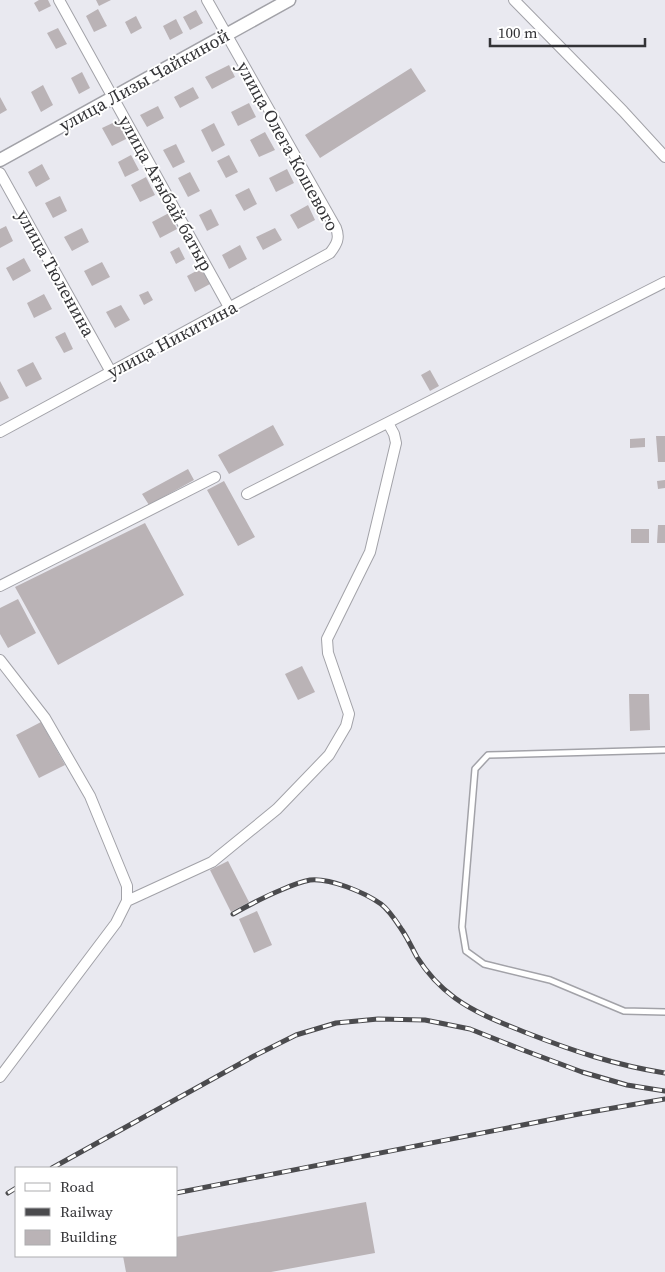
<svg xmlns="http://www.w3.org/2000/svg" width="665" height="1272" viewBox="0 0 665 1272" font-family="'Source Serif 4',serif">
	<style>
		.building { fill: #bab3b6 }
		.lines { fill: none; stroke-linecap: round; stroke-linejoin: round }
		.service-casing { stroke: #a2a2a8; stroke-width: 8 }
		.minor-casing { stroke: #a2a2a8; stroke-width: 12 }
		.tertiary-casing { stroke: #a2a2a8; stroke-width: 15 }
		.service { stroke: #fff; stroke-width: 5 }
		.minor { stroke: #fff; stroke-width: 10 }
		.tertiary { stroke: #fff; stroke-width: 12 }
		.rail-casing { stroke: #4b4b4e; stroke-width: 5 }
		.rail { stroke: #fff; stroke-width: 3; stroke-dasharray: 9; stroke-linecap: butt }
		.labels { text-anchor: middle; dominant-baseline: central; stroke-width: 4; stroke-linejoin: round; paint-order: stroke }
		.street-label { font-size: 18px; fill: #333336; stroke: #fff }
	</style>
	<rect width="100%" height="100%" fill="#e9e9f0"/>
	<path class="building" d="M39,0H48L51,6L39,12L34,3Z
		M96,0H111L99,6Z
		M98,9L107,26L94,32L86,16Z
		M196,10L203,23L190,30L183,17Z
		M136,16L142,28L131,34L125,22Z
		M176,19L183,33L170,40L163,26Z
		M58,28L67,44L56,49L47,33Z
		M229,65L235,77L212,89L205,77Z
		M411,68L426,91L320,158L305,135Z
		M82,72L90,88L79,94L71,78Z
		M43,85L53,105L41,112L31,92Z
		M193,87L199,98L180,108L174,97Z
		M0,97L7,110L0,114Z
		M249,103L256,117L238,126L231,112Z
		M158,106L164,118L147,127L140,115Z
		M119,120L128,138L112,146L102,128Z
		M214,123L225,145L212,152L201,130Z
		M265,132L275,150L259,157L250,140Z
		M176,144L185,162L173,168L163,150Z
		M131,155L139,170L125,177L118,162Z
		M229,155L238,172L226,178L217,161Z
		M42,164L50,179L36,187L28,172Z
		M287,169L294,183L276,192L269,178Z
		M190,172L200,191L188,197L178,178Z
		M146,177L155,195L140,202L131,185Z
		M249,188L257,204L244,211L235,195Z
		M60,196L67,211L53,218L45,203Z
		M308,205L315,220L298,229L290,215Z
		M211,209L219,225L207,231L199,215Z
		M169,213L177,229L160,238L152,222Z
		M6,226L13,241L0,248V229Z
		M82,228L89,242L72,251L64,237Z
		M275,228L282,240L263,250L256,237Z
		M240,245L247,259L229,269L222,255Z
		M179,247L185,259L176,264L170,252Z
		M24,258L31,271L13,281L6,268Z
		M102,262L110,277L92,286L84,271Z
		M202,268L210,284L195,292L187,276Z
		M148,291L153,300L144,305L139,295Z
		M44,294L52,309L34,318L27,303Z
		M121,305L130,320L115,328L106,312Z
		M65,332L73,349L64,353L55,337Z
		M33,362L42,379L26,387L17,370Z
		M430,370L439,386L430,391L421,375Z
		M0,381L9,398L0,402Z
		M273,425L284,445L229,474L218,455Z
		M656,436H665V462H658Z
		M645,438V447L630,448V439Z
		M188,469L194,480L149,505L142,494Z
		M665,480V488L658,489L657,481Z
		M224,481L255,537L238,546L207,490Z
		M145,523L184,595L58,665L15,587Z
		M658,525H665V543H657Z
		M631,529H649V543H631Z
		M18,599L36,633L8,648L0,634V608Z
		M302,666L315,692L298,700L285,674Z
		M629,694H649L650,730L630,731Z
		M41,722L65,765L39,778L16,735Z
		M228,861L249,902L231,912L210,870Z
		M257,911L272,945L254,953L239,919Z
		M366,1202L375,1253L271,1272H126L123,1256H176V1237Z"/>
	<g class="lines">
		<defs>
			<path id="service" d="M665,750L488,755L475,769L462,927L466,951L484,964L550,980L624,1011L665,1012"/>
			<path id="minor" d="M59,0L229,307
				M514,0L623,111L665,157
				M0,173L111,372
				M0,432L330,253C337,244 340,238 336,228L207,0
				M247,494L665,282
				M0,586L215,477
				M0,660L45,718L90,796L127,886V901L116,923L0,1077
				M127,901L212,862L277,809L329,755L346,726L349,714L328,653L327,639L370,552L396,443L394,434L388,423"/>
			<path id="tertiary" d="M0,160L289,0"/>
		</defs>
		<use href="#service" class="service-casing"/>
		<use href="#minor" class="minor-casing"/>
		<use href="#tertiary" class="tertiary-casing"/>
		<use href="#service" class="service"/>
		<use href="#minor" class="minor"/>
		<use href="#tertiary" class="tertiary"/>
		<defs>
			<path id="rail" d="M233,914C249,905 264,897 281,890C290,886 300,882 310,880C330,878 364,892 381,904C389,910 396,921 402,930C408,939 412,948 417,957C427,973 440,987 455,998C477,1014 502,1023 527,1033C573,1051 615,1065 665,1073
				M52,1168L254,1056L296,1035L336,1023L378,1019L425,1020L470,1029L523,1050L582,1072L627,1085L665,1091
				M8,1193L16,1188
				M176,1193L579,1114L665,1099"/>
		</defs>
		<use href="#rail" class="rail-casing"/>
		<use href="#rail" class="rail"/>
	</g>
	<g class="labels">
		<g class="street-label">
			<text transform="translate(144 80) rotate(-29)">улица Лизы Чайкиной</text>
			<text transform="translate(288 146) rotate(61)">улица Олега Кошевого</text>
			<text transform="translate(166 193) rotate(61)">улица Ағыбай батыр</text>
			<text transform="translate(56 273) rotate(61)">улица Тюленина</text>
			<text transform="translate(172 339) rotate(-28)">улица Никитина</text>
		</g>
	</g>
	<rect x="15" y="1167" width="162" height="90" fill="#ffffff" stroke="#adadaf"/>
	<rect x="25" y="1183" width="25" height="8" fill="#ffffff" stroke="#adadaf"/>
	<text x="60" y="1192" font-size="15" fill="#333336">Road</text>
	<rect x="25" y="1208" width="25" height="8" fill="#4b4b4e" stroke="#adadaf"/>
	<text x="60" y="1217" font-size="15" fill="#333336">Railway</text>
	<rect x="25" y="1230" width="25" height="15" fill="#bab3b6" stroke="#adadaf"/>
	<text x="60" y="1242" font-size="15" fill="#333336">Building</text>
	<path d="M490 38v8h155v-8" fill="none" stroke="#333336" stroke-width="2.5"/>
	<text x="498" y="38" font-size="15" fill="#333336" stroke="#ffffff" stroke-width="4" paint-order="stroke">100 m</text>
</svg>
